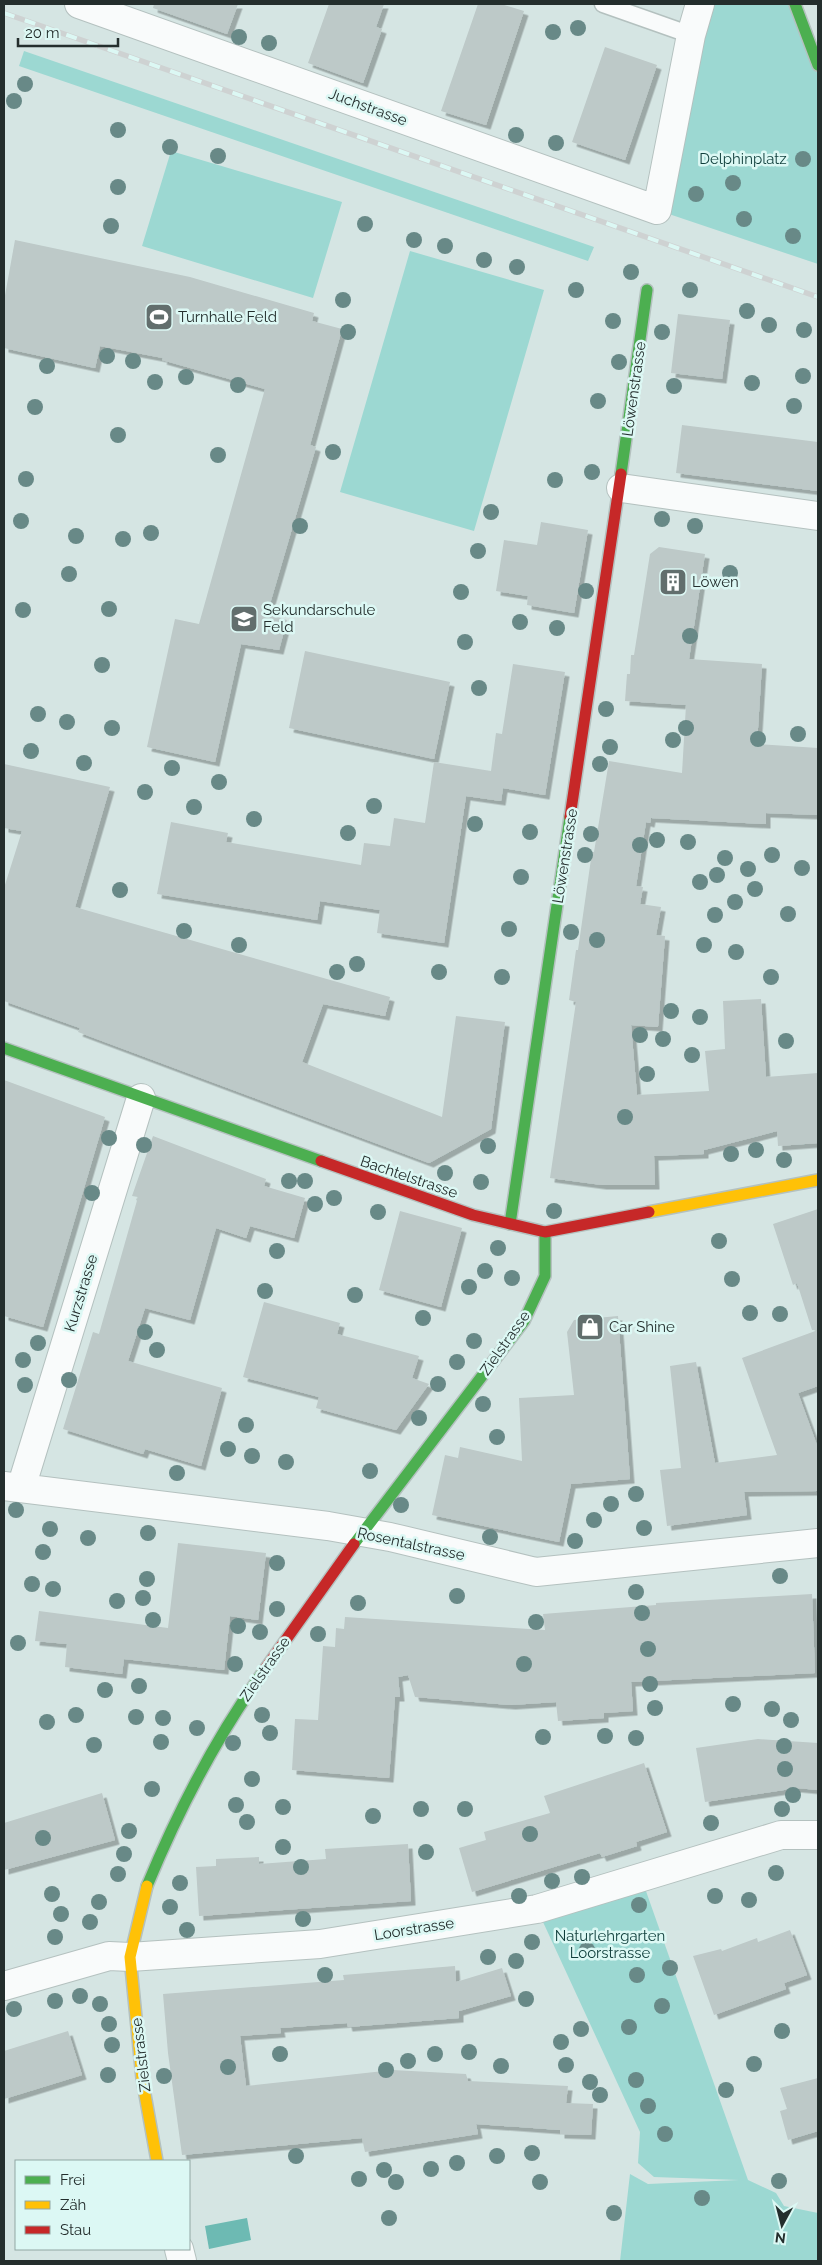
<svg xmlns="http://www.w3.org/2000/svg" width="822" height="2265" viewBox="0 0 822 2265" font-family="Raleway,sans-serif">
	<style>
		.green { fill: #9cd8d2 }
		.water { fill: #6dbab3 }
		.building { fill: #bdc9c8; filter: url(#shadow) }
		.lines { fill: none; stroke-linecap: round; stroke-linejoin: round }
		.lane-casing { stroke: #b4c1bf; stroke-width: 19 }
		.street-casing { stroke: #b4c1bf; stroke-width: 30 }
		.fast-casing { stroke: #b4c1bf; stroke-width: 14 }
		.slow-casing { stroke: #b4c1bf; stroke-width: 14 }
		.jam-casing { stroke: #b4c1bf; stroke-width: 14 }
		.lane { stroke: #f9fbfb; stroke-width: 16 }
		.street { stroke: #f9fbfb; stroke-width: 28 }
		.fast { stroke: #4caf50; stroke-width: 11 }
		.slow { stroke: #ffc107; stroke-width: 11 }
		.jam { stroke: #c62828; stroke-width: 11 }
		.rail-casing { stroke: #ced2d2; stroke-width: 5.5 }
		.rail { stroke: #dcf8f4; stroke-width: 4; stroke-dasharray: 11; stroke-linecap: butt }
		.tree { fill: #688987 }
		.labels { text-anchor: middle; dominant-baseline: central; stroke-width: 5; stroke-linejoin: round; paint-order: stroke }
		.street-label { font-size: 15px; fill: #242e2d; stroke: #dcf8f4 }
		.park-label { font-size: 15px; fill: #0f3e3b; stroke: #dcf8f4 }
		.poi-label { font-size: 15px; fill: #242e2d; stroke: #dcf8f4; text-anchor: start }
	</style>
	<defs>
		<filter id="shadow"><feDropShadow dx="4.5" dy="4.5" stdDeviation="0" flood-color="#0004"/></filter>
	</defs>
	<rect width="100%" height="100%" fill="#d5e5e3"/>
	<path class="green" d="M700,4H795L818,65V264L657,210Z
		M24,51L594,247L588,261L19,66Z
		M171,151L342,202L313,298L142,246Z
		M410,251L544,290L474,531L340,492Z
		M641,1877L748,2180L776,2193L784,2206L818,2213V2261H620L630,2174L648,2184L739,2180L654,2177L638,2163L640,2132L537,1909Z"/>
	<path class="water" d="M247,2218L251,2240L209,2249L205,2226Z"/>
	<path class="building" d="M154,4H238L227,34L153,8Z
		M329,4H384L376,27L382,29L363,83L308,63Z
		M478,4H501L524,11L486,125L441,111Z
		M605,47L657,65L625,160L572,142Z
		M15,240L190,277L314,313L312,321L342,329L310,445L316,447L267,614L287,620L279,650L241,644L215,762L147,747L175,619L199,624L265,389L162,360L163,358L100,346L95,368L4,348V301Z
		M678,314L730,320L722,379L671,373Z
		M682,425L818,442V491L676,473Z
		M541,522L588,530L574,613L527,605L528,596L496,591L504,540L537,545Z
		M659,547L705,554L689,659L762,664L757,744L818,748V815L766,813V824L651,818L650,823L646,822L636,886L643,887L640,904L661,907L656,935L665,936L658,1027L631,1025L637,1095L709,1091L705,1051L725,1049L723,1001L761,999L766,1077L818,1073V1143L778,1146L777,1131L704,1150V1154L654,1156L655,1185H602L550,1178L576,1002L569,1000L576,950H578L592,852H594L609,761L682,773L686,705L625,701L627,674H630L631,655H634L650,554Z
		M305,651L450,682L434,759L289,728Z
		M513,664L565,672L545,795L503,788L501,801L466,796L444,943L377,933L380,910L320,901L317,920L157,894L171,822L228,833L226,842L361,865L364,843L390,846L394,818L425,823L434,762L491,771L496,733L502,734Z
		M4,764L110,787L75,907L390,997L385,1016L323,1004L302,1062L442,1117L456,1016L505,1022L491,1129L429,1163L78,1032L80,1028L4,1001V888L22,831L4,828Z
		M4,1080L105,1117L43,1327L4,1316Z
		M153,1136L266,1179L264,1186L305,1198L294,1238L250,1226L246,1238L216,1228L190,1320L145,1308L128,1361L222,1388L201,1466L145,1449L143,1454L63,1429L93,1332L99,1334L138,1197L132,1196Z
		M818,1209V1330H812L797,1283L793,1285L773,1224Z
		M400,1211L462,1228L441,1307L379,1290Z
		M264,1302L340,1323L337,1334L419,1356L412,1378L429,1384L396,1430L316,1408L319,1397L243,1377Z
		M618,1316L630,1479L571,1484L559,1542L432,1515L445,1455L458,1458L460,1447L522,1461L519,1398L574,1395L567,1332L574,1320Z
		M818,1330V1386L798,1393L818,1448V1491L744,1492L747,1515L667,1526L660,1470L681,1468L670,1366L696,1362L715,1463L777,1455L742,1358Z
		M178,1543L266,1553L258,1620L230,1616L224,1670L124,1659L122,1674L65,1667L67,1644L35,1641L39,1611L168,1628Z
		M812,1594L815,1673L631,1682L633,1711L604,1713V1718L558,1721L556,1702L511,1705L415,1697L408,1675L398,1677L400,1697H395L389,1778L292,1770L295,1719L318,1720L323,1646L335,1647L336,1628L344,1629L345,1617L545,1630L543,1614L656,1605V1603Z
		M758,1739L818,1743V1790L797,1788L705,1802L696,1748Z
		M644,1763L667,1832L636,1842L637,1846L602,1857L600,1853L472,1892L459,1848L486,1840L484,1832L550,1813L544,1796Z
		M102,1793L115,1840L4,1870V1823Z
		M408,1844L411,1901L199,1916L196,1867L216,1866V1859L259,1857V1864L326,1859L325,1849Z
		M790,1930L807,1975L784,1983L786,1989L714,2015L693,1956L721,1949L722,1951L757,1938L758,1942Z
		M455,1966L456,1982L502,1968L511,1996L459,2011V2018L348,2027L347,2023L280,2028L281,2033L240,2036L246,2086L393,2070L466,2074L468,2081L568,2086L566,2103L593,2104L591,2135L560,2134V2130L476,2124L478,2134L365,2152L362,2138L182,2155L168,2053L163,1994L344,1980L343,1975Z
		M68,2031L82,2075L4,2099V2051Z
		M818,2078V2131L788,2140L780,2111L787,2109L780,2088Z"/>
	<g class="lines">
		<defs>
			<path id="lane" d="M603,4L691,35"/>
			<path id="street" d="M79,4L657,210L691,35L700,4
				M621,488L818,516
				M4,1486L328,1526L390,1537L536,1572L818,1543
				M21,1488L141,1098
				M4,1986L109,1956L130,1957L320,1944L537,1909L781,1835H818
				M179,2249L182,2261"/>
			<path id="fast" d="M795,4L818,65
				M621,474L647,290
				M4,1048L321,1161
				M510,1224L570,817
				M354,1544L524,1321L545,1276V1232
				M147,1886C178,1811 215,1739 263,1672"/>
			<path id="slow" d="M649,1212L818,1180
				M147,1886L130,1957L142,2078L157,2161"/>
			<path id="jam" d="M570,817L621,474
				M321,1161L473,1215L545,1232L649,1212
				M263,1672L354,1544"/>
		</defs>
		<use href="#lane" class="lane-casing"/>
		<use href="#street" class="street-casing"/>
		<use href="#fast" class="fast-casing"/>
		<use href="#slow" class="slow-casing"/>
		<use href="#jam" class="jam-casing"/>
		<use href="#lane" class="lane"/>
		<use href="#street" class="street"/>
		<use href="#fast" class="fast"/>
		<use href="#slow" class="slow"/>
		<use href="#jam" class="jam"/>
		<defs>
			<path id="rail" d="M4,13L818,297"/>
		</defs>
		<use href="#rail" class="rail-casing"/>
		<use href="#rail" class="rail"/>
	</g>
	<g class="tree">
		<circle cx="578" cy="28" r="8"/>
		<circle cx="553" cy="32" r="8"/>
		<circle cx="239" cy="37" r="8"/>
		<circle cx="269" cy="43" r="8"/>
		<circle cx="25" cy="84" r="8"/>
		<circle cx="14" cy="101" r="8"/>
		<circle cx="118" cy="130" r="8"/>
		<circle cx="516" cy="135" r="8"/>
		<circle cx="556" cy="143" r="8"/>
		<circle cx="170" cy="147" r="8"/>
		<circle cx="218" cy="156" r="8"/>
		<circle cx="803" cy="159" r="8"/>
		<circle cx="733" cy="183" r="8"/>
		<circle cx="118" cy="187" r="8"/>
		<circle cx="696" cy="194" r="8"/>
		<circle cx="744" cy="219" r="8"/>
		<circle cx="365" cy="224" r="8"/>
		<circle cx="111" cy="226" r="8"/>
		<circle cx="793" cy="236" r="8"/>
		<circle cx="414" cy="240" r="8"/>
		<circle cx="445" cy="246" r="8"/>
		<circle cx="484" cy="260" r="8"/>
		<circle cx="517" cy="267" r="8"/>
		<circle cx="631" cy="272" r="8"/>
		<circle cx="576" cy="290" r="8"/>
		<circle cx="690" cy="290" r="8"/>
		<circle cx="343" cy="300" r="8"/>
		<circle cx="747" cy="311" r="8"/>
		<circle cx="613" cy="321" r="8"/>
		<circle cx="769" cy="325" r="8"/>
		<circle cx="804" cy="330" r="8"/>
		<circle cx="348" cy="332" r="8"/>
		<circle cx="662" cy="332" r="8"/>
		<circle cx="107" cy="356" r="8"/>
		<circle cx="133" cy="361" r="8"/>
		<circle cx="619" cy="362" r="8"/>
		<circle cx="47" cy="366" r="8"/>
		<circle cx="803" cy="376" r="8"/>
		<circle cx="186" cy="377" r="8"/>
		<circle cx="155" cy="382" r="8"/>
		<circle cx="752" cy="383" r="8"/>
		<circle cx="238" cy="385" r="8"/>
		<circle cx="674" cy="386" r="8"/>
		<circle cx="598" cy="401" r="8"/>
		<circle cx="794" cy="406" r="8"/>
		<circle cx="35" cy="407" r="8"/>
		<circle cx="118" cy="435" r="8"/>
		<circle cx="333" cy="452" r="8"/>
		<circle cx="218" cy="455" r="8"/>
		<circle cx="592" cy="472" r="8"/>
		<circle cx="26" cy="479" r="8"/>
		<circle cx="555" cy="480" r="8"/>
		<circle cx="491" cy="512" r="8"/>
		<circle cx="662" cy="519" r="8"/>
		<circle cx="21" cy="521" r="8"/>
		<circle cx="300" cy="526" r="8"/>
		<circle cx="695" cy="526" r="8"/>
		<circle cx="151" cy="533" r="8"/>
		<circle cx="76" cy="536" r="8"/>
		<circle cx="123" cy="539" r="8"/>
		<circle cx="478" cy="551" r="8"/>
		<circle cx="730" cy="573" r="8"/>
		<circle cx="69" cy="574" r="8"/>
		<circle cx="586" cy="591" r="8"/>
		<circle cx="461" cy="592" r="8"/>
		<circle cx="109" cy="609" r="8"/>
		<circle cx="23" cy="610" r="8"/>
		<circle cx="520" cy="622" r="8"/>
		<circle cx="557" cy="628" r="8"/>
		<circle cx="690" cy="636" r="8"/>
		<circle cx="465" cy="642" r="8"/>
		<circle cx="102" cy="665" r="8"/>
		<circle cx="479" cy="688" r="8"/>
		<circle cx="606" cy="709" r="8"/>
		<circle cx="38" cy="714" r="8"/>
		<circle cx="67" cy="722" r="8"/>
		<circle cx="112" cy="728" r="8"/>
		<circle cx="686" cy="728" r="8"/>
		<circle cx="798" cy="734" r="8"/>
		<circle cx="758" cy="739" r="8"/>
		<circle cx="673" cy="740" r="8"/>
		<circle cx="610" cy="747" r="8"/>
		<circle cx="31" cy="751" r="8"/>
		<circle cx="84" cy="763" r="8"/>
		<circle cx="600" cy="764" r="8"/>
		<circle cx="172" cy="768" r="8"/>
		<circle cx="219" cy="782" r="8"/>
		<circle cx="145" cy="792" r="8"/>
		<circle cx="374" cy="806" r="8"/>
		<circle cx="194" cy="807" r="8"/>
		<circle cx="254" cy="819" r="8"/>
		<circle cx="475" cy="824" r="8"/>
		<circle cx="530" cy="832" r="8"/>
		<circle cx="348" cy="833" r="8"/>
		<circle cx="591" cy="834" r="8"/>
		<circle cx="657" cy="840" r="8"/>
		<circle cx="688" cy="842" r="8"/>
		<circle cx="640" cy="845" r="8"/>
		<circle cx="585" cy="855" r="8"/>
		<circle cx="772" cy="855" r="8"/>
		<circle cx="725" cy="858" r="8"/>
		<circle cx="802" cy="868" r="8"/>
		<circle cx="748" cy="869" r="8"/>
		<circle cx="717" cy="875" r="8"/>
		<circle cx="521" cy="877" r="8"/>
		<circle cx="700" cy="882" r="8"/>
		<circle cx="755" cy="889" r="8"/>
		<circle cx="120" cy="890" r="8"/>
		<circle cx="735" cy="902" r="8"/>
		<circle cx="788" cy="914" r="8"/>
		<circle cx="715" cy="915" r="8"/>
		<circle cx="509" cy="929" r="8"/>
		<circle cx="184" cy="931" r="8"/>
		<circle cx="571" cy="932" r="8"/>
		<circle cx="597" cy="940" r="8"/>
		<circle cx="239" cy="945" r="8"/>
		<circle cx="704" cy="945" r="8"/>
		<circle cx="736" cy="952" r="8"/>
		<circle cx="357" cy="964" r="8"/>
		<circle cx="337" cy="972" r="8"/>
		<circle cx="439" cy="972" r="8"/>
		<circle cx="502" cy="977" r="8"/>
		<circle cx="771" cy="977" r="8"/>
		<circle cx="671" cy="1011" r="8"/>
		<circle cx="700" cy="1017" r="8"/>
		<circle cx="640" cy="1035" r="8"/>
		<circle cx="663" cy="1039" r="8"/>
		<circle cx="786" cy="1041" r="8"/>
		<circle cx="692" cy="1055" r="8"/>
		<circle cx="647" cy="1074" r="8"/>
		<circle cx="625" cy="1117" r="8"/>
		<circle cx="109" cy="1138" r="8"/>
		<circle cx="144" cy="1145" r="8"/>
		<circle cx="488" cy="1146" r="8"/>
		<circle cx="756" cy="1150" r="8"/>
		<circle cx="731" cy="1154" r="8"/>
		<circle cx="784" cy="1160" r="8"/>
		<circle cx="445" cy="1173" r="8"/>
		<circle cx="289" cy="1181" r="8"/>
		<circle cx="305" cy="1181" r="8"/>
		<circle cx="481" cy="1182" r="8"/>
		<circle cx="92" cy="1193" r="8"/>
		<circle cx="334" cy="1198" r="8"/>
		<circle cx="315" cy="1204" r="8"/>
		<circle cx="554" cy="1211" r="8"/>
		<circle cx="378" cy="1212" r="8"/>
		<circle cx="719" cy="1241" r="8"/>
		<circle cx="498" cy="1248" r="8"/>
		<circle cx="277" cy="1251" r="8"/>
		<circle cx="485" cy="1271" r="8"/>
		<circle cx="512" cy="1278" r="8"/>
		<circle cx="732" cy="1279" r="8"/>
		<circle cx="469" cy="1287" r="8"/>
		<circle cx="265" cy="1291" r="8"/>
		<circle cx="355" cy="1295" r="8"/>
		<circle cx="750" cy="1313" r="8"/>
		<circle cx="780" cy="1314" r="8"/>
		<circle cx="423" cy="1318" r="8"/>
		<circle cx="145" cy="1332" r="8"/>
		<circle cx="474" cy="1341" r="8"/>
		<circle cx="38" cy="1343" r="8"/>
		<circle cx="157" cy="1350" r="8"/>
		<circle cx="23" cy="1360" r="8"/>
		<circle cx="457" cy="1362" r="8"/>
		<circle cx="69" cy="1380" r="8"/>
		<circle cx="438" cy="1384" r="8"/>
		<circle cx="25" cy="1385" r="8"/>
		<circle cx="483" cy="1404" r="8"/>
		<circle cx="419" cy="1418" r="8"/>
		<circle cx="246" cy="1425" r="8"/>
		<circle cx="497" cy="1437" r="8"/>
		<circle cx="228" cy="1449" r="8"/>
		<circle cx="252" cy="1456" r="8"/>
		<circle cx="286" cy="1462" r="8"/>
		<circle cx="370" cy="1471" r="8"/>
		<circle cx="177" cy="1473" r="8"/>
		<circle cx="636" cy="1494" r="8"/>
		<circle cx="611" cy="1504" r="8"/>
		<circle cx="401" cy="1505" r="8"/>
		<circle cx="16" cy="1510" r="8"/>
		<circle cx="594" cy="1520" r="8"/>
		<circle cx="644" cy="1528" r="8"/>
		<circle cx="50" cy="1529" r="8"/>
		<circle cx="148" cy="1533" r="8"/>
		<circle cx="490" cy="1537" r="8"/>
		<circle cx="88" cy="1538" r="8"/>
		<circle cx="575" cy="1541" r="8"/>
		<circle cx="43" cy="1552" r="8"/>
		<circle cx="277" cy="1563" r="8"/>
		<circle cx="780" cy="1576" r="8"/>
		<circle cx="147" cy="1579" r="8"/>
		<circle cx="32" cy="1584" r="8"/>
		<circle cx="53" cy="1589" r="8"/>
		<circle cx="636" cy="1592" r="8"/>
		<circle cx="457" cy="1596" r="8"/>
		<circle cx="143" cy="1598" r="8"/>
		<circle cx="117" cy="1601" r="8"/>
		<circle cx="358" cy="1603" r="8"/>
		<circle cx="277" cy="1609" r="8"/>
		<circle cx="642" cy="1613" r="8"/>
		<circle cx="153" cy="1620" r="8"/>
		<circle cx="536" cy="1622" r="8"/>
		<circle cx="238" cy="1626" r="8"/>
		<circle cx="260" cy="1632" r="8"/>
		<circle cx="318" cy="1634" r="8"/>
		<circle cx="18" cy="1643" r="8"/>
		<circle cx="648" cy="1649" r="8"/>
		<circle cx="235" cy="1664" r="8"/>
		<circle cx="524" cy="1664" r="8"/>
		<circle cx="650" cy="1684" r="8"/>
		<circle cx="139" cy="1686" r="8"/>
		<circle cx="105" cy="1690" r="8"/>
		<circle cx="733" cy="1704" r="8"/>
		<circle cx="655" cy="1708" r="8"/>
		<circle cx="772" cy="1709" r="8"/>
		<circle cx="76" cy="1715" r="8"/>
		<circle cx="262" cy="1715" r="8"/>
		<circle cx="136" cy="1717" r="8"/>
		<circle cx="163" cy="1718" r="8"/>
		<circle cx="791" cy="1720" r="8"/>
		<circle cx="47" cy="1722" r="8"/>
		<circle cx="197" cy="1728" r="8"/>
		<circle cx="270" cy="1733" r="8"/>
		<circle cx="605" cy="1736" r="8"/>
		<circle cx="543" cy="1737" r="8"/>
		<circle cx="636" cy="1738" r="8"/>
		<circle cx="161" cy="1742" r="8"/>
		<circle cx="233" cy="1743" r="8"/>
		<circle cx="94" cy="1745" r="8"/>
		<circle cx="784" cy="1746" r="8"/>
		<circle cx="785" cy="1769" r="8"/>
		<circle cx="252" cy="1779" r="8"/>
		<circle cx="152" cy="1789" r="8"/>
		<circle cx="793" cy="1795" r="8"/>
		<circle cx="236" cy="1805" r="8"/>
		<circle cx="283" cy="1807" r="8"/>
		<circle cx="421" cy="1809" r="8"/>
		<circle cx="465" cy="1809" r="8"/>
		<circle cx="782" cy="1809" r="8"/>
		<circle cx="373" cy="1816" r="8"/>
		<circle cx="247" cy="1822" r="8"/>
		<circle cx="711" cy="1823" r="8"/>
		<circle cx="129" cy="1831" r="8"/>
		<circle cx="530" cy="1834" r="8"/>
		<circle cx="43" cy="1838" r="8"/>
		<circle cx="283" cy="1847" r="8"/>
		<circle cx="426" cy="1852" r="8"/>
		<circle cx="124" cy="1854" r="8"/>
		<circle cx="301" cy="1867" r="8"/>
		<circle cx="776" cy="1873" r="8"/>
		<circle cx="118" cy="1874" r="8"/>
		<circle cx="582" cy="1877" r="8"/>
		<circle cx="552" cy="1881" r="8"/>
		<circle cx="180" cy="1883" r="8"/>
		<circle cx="52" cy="1894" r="8"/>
		<circle cx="519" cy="1896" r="8"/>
		<circle cx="715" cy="1896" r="8"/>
		<circle cx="749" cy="1900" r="8"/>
		<circle cx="99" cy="1902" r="8"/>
		<circle cx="639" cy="1905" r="8"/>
		<circle cx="170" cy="1907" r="8"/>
		<circle cx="61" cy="1914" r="8"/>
		<circle cx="303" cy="1919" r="8"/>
		<circle cx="90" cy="1922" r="8"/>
		<circle cx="187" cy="1930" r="8"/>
		<circle cx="55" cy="1937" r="8"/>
		<circle cx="532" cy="1942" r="8"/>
		<circle cx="587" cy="1950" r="8"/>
		<circle cx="488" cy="1957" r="8"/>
		<circle cx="516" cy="1961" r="8"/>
		<circle cx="670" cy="1968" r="8"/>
		<circle cx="325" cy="1975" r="8"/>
		<circle cx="637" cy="1975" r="8"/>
		<circle cx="80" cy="1996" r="8"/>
		<circle cx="526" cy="1999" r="8"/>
		<circle cx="55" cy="2001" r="8"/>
		<circle cx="100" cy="2004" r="8"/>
		<circle cx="662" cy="2006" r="8"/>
		<circle cx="14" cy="2009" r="8"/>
		<circle cx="109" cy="2024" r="8"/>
		<circle cx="629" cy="2027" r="8"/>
		<circle cx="581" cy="2029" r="8"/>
		<circle cx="782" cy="2031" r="8"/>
		<circle cx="561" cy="2042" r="8"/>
		<circle cx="112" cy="2045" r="8"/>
		<circle cx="469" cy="2052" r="8"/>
		<circle cx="280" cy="2054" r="8"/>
		<circle cx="435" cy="2054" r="8"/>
		<circle cx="408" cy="2061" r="8"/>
		<circle cx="754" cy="2064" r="8"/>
		<circle cx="566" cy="2065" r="8"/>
		<circle cx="501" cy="2066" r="8"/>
		<circle cx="228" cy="2067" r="8"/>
		<circle cx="386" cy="2070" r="8"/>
		<circle cx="108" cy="2075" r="8"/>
		<circle cx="164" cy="2076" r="8"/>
		<circle cx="636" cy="2080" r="8"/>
		<circle cx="590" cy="2082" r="8"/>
		<circle cx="726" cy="2090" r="8"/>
		<circle cx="600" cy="2095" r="8"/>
		<circle cx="648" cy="2106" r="8"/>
		<circle cx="665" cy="2134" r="8"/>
		<circle cx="532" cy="2153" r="8"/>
		<circle cx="296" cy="2156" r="8"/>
		<circle cx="497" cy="2156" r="8"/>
		<circle cx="457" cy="2163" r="8"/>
		<circle cx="431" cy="2169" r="8"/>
		<circle cx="384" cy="2170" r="8"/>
		<circle cx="359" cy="2179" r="8"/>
		<circle cx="779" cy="2181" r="8"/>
		<circle cx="396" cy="2182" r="8"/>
		<circle cx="540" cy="2182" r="8"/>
		<circle cx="702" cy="2198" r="8"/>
		<circle cx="614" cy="2213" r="8"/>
		<circle cx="389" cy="2218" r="8"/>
	</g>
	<defs>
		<symbol id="stadium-square" viewBox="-11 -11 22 22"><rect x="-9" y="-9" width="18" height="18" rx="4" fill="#626e6d" stroke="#dcf8f4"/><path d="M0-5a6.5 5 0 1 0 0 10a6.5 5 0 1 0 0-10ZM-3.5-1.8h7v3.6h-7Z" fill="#fff"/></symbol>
		<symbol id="building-square" viewBox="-11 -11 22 22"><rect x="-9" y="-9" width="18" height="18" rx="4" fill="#626e6d" stroke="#dcf8f4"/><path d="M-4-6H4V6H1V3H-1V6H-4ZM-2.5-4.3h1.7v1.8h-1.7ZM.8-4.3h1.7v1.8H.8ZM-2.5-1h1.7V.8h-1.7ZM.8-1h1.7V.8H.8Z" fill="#fff"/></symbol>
		<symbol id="school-square" viewBox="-11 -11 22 22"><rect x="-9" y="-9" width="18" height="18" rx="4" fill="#626e6d" stroke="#dcf8f4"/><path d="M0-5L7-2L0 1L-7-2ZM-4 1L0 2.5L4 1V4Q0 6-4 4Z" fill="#fff"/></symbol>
		<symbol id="shop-square" viewBox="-11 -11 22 22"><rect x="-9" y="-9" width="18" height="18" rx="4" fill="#626e6d" stroke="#dcf8f4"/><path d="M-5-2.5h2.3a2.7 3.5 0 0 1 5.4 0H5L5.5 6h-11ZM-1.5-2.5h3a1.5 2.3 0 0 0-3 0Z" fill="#fff"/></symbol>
	</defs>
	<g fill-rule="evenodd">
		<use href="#stadium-square" x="143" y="301" width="32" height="32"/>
		<use href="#building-square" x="657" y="566" width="32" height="32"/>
		<use href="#school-square" x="228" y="603" width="32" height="32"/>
		<use href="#shop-square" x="574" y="1311" width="32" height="32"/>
	</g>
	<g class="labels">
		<g class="street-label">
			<text transform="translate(368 107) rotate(20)">Juchstrasse</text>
			<text transform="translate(634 389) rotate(-82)">Löwenstrasse</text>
			<text transform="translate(565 856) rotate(-81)">Löwenstrasse</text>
			<text transform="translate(409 1177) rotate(19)">Bachtelstrasse</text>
			<text transform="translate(81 1293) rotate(-73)">Kurzstrasse</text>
			<text transform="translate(505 1343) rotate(-55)">Zielstrasse</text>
			<text transform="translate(411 1544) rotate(12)">Rosentalstrasse</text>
			<text transform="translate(265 1669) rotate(-55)">Zielstrasse</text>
			<text transform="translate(414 1929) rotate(-9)">Loorstrasse</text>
			<text transform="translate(141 2055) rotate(-97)">Zielstrasse</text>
		</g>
		<g class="park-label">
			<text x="743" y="159">Delphinplatz</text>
			<text x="610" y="1936">Naturlehrgarten<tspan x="610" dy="17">Loorstrasse</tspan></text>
		</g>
		<g class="poi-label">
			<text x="178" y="317">Turnhalle Feld</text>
			<text x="692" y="582">Löwen</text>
			<text x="263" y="610">Sekundarschule<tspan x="263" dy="17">Feld</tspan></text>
			<text x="609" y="1327">Car Shine</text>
		</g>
	</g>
	<rect width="822" height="2265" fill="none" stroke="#242e2d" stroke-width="10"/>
	<rect x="15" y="2160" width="175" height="90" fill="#dcf8f4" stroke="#92a7a4"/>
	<rect x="25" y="2176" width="25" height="8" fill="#4caf50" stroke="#92a7a4"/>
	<text x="60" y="2185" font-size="15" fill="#242e2d">Frei</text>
	<rect x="25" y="2201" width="25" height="8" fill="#ffc107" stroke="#92a7a4"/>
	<text x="60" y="2210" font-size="15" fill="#242e2d">Zäh</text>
	<rect x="25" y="2226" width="25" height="8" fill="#c62828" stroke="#92a7a4"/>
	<text x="60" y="2235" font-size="15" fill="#242e2d">Stau</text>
	<g transform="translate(782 2225) rotate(187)" stroke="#dcf8f4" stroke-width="4" paint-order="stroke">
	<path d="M0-4L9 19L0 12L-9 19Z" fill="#242e2d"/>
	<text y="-8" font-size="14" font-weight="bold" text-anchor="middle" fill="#242e2d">N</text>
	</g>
	<path d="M18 38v8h100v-8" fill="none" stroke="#242e2d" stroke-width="2.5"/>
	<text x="25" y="38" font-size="15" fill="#242e2d" stroke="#dcf8f4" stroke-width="4" paint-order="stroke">20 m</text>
</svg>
